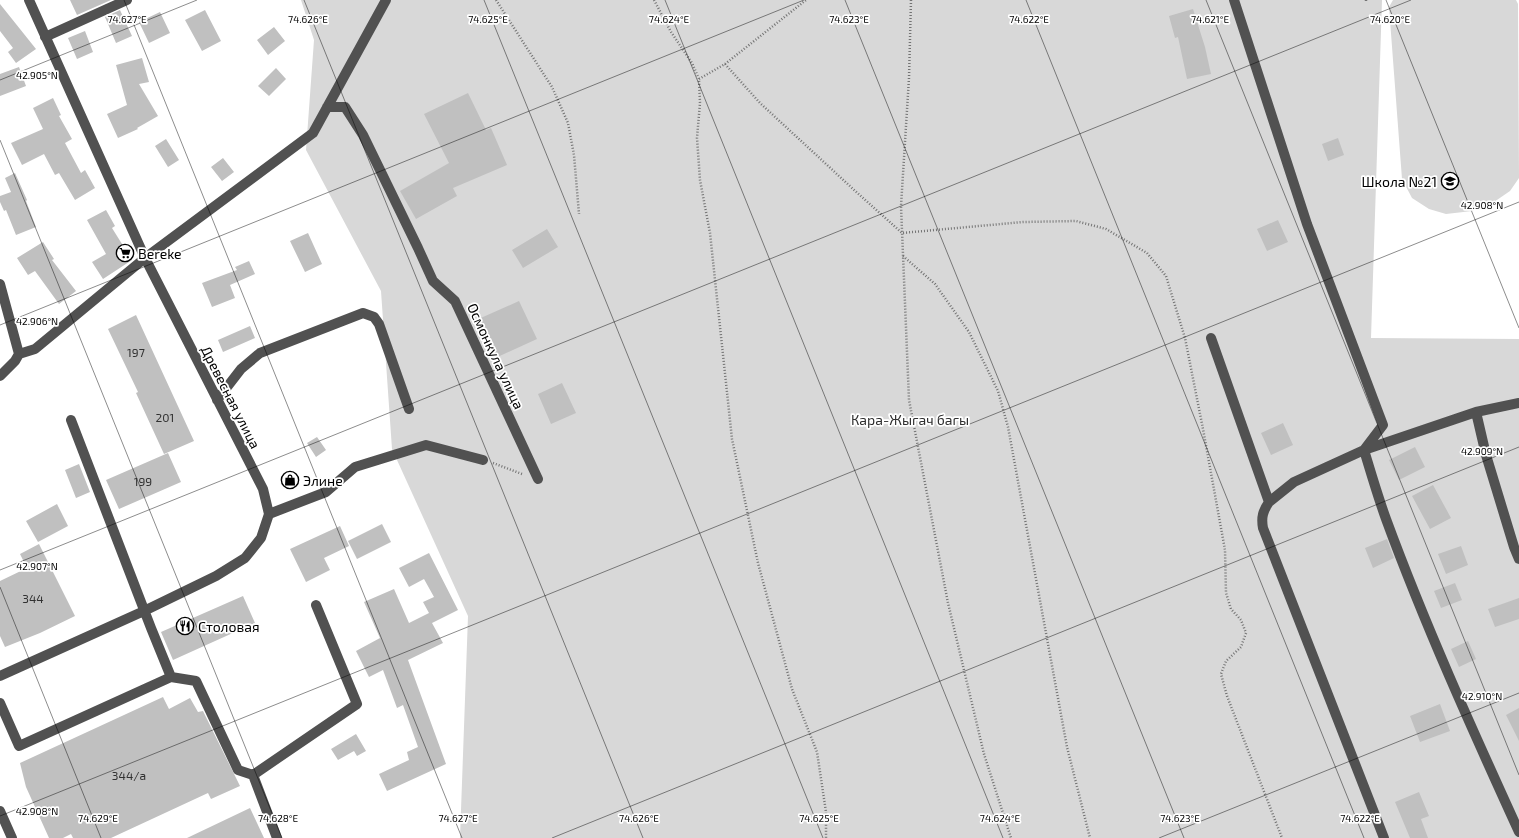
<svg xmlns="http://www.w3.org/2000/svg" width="1519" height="838" viewBox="0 0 1519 838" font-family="'Exo 2',sans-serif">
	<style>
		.green { fill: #d8d8d8 }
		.building { fill: #c0c0c0 }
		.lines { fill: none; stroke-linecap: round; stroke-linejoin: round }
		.path { stroke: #737373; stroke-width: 2.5; stroke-dasharray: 1 2; stroke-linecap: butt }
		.minor { stroke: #515151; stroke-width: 10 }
		.ticks { fill: none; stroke: #000; stroke-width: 1; stroke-opacity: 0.45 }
		.labels { text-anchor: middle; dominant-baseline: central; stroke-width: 3.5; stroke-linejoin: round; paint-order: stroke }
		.number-label { font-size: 12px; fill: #303030 }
		.poi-label { font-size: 14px; fill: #000; stroke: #fff; text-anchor: start }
		.street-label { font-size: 14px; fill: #000; stroke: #fff }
		.park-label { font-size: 14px; fill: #2f2f2f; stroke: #fff }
		.ticks-label { font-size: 10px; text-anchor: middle; fill: #000; stroke: #fff; stroke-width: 3.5; stroke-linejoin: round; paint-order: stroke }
	</style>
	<rect width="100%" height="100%" fill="#fff"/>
	<path class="green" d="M301,0H1382L1371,338L1519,339V838H460L468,616L392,449L381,291L306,150L314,40Z
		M1393,0H1516L1518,4L1519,178L1510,191L1494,202L1472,211L1446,214L1429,209L1412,198L1402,179L1389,7Z"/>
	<path class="building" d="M70,0H111L77,15Z
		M0,4L36,49L16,63L8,52L13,48L0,31Z
		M1193,9L1205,47L1211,74L1187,79L1178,37L1175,38L1169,16Z
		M120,10L132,36L116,43L105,17Z
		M205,10L221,41L202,51L185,20Z
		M160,12L170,33L149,43L139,22Z
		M274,27L285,41L268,55L257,40Z
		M85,31L93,52L77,59L68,38Z
		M142,58L149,82L139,84L158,116L137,128L138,129L118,138L107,114L127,105L116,65Z
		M19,67L26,86L0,96V74Z
		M276,68L286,79L269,96L258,86Z
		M468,93L486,130L491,128L507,165L453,188L457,196L416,219L400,191L449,163L424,114Z
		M53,98L61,115L59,116L72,139L65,143L81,173L85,170L95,188L75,200L59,173L55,175L44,154L22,165L11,143L43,129L33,108Z
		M1338,138L1344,155L1328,161L1322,144Z
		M166,139L179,160L168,167L155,146Z
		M223,158L234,172L222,181L211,167Z
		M15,173L27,200L26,201L36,227L16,235L6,210L4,211L0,202V196L11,192L5,178Z
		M106,210L115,226L112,228L132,260L103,279L92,262L106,254L87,220Z
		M1278,220L1288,242L1267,251L1257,229Z
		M547,229L558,247L523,268L512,250Z
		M308,233L322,264L305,272L290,241Z
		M43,242L54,259L52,260L76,291L59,304L35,271L28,275L17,258Z
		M249,261L255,274L230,285L235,298L212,307L202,283L237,270L235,267Z
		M519,301L537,339L491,360L474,321Z
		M136,315L194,441L164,454L136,393L138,392L108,329Z
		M250,326L255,338L223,352L218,340Z
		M562,383L576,413L551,424L538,394Z
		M1283,423L1293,445L1271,455L1261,433Z
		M317,437L326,450L316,457L307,443Z
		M1415,447L1425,467L1399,480L1389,460Z
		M168,453L181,482L119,509L106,480Z
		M79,464L90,492L76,498L65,470Z
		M1433,485L1451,518L1430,529L1412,496Z
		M57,504L68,526L38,542L26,521Z
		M382,524L391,542L357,559L348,541Z
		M340,526L349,546L324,558L330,570L306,582L290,549Z
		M1387,539L1394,558L1373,568L1365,548Z
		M39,544L75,616L40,633L5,647L0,636V581L27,568L20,554Z
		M1461,546L1468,565L1446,574L1438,554Z
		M429,553L458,610L432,623L443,643L408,660L446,764L387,791L379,774L409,760L407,752L418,747L403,705L397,708L383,670L369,677L356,651L380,638L364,602L394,589L409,623L429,613L423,602L434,597L424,579L409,587L399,568Z
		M1455,583L1462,600L1441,608L1434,591Z
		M243,596L255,623L173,660L161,632Z
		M1519,598V619L1495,627L1488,609Z
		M1468,641L1476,659L1459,667L1451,649Z
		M163,697L169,709L190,698L198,712L203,711L240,786L211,799L208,793L111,838H73L71,834L63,838H49L26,787L20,763Z
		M1440,704L1450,731L1420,742L1410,716Z
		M1519,708V741L1506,715Z
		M356,734L366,751L357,756L354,751L338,760L331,749Z
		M1419,792L1429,816L1421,819L1428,838H1410L1395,802Z
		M250,808L264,838H187Z"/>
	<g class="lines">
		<path class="path" d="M496,0L552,87L568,123L574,155L579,214
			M654,0L671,32L692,63L699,79L700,103L697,138L700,180L710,233L732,439L758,563L792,689L817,752L826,812V838
			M911,0L909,78L901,206L909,400L948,603L984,754L1011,838
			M1366,0V2
			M725,64L760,103L852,188L902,233L1023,222L1076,221L1106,229L1147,253L1166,276L1185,338L1203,429L1225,550L1226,593L1231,609L1241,620L1246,633L1241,647L1226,661L1221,674L1227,696L1282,838
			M699,79L725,64L806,0
			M903,256L935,284L969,332L998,391L1008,427L1067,747L1090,838
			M493,463L522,474"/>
		<path class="minor" d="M1234,0L1307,224L1383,425L1364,450L1294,482L1269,502
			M45,37L127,0
			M327,107H345L363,135L418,248L433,281L455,301L538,479
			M0,284L19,354L35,349L145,258L313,133L386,0
			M1211,338L1269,502C1263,511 1261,517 1263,528L1384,838
			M0,376L15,361L19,354
			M217,400L241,369L260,353L363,313L374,317L379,324L409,409
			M1519,403L1476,412L1486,455L1514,547L1519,559
			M1476,412L1364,450C1371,473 1378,497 1386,519C1425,625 1472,729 1519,832
			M71,420L151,628L171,677L196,681L238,770L253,775
			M269,514L326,492L355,467L426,445L483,460
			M0,676L144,611L216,576L245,558L261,538L269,514L263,489L145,258L29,0
			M0,703L19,746L171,677
			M0,811L12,838
			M277,838L253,775L357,704L316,605"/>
	</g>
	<path class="ticks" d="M124,0L462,838M304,0L643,838M484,0L823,838M665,0L1003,838M845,0L1184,838M1026,0L1364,838M1206,0L1519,775M1386,0L1519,328M0,80L197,0M0,140L282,838M0,325L804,0M0,570L1411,0M0,587L101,838M0,816L1519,202M552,838L1519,447M1159,838L1519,693"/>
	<defs>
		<symbol id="school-ring" viewBox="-11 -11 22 22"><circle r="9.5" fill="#fff" stroke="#000" stroke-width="1.5"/><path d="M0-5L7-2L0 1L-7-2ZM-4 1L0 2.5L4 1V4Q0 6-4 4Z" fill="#000"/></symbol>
		<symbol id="supermarket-ring" viewBox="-11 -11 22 22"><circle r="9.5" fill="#fff" stroke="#000" stroke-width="1.5"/><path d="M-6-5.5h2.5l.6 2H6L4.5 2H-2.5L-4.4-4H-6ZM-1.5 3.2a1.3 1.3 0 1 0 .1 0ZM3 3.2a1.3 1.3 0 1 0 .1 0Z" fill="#000"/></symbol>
		<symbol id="shop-ring" viewBox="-11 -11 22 22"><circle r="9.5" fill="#fff" stroke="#000" stroke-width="1.5"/><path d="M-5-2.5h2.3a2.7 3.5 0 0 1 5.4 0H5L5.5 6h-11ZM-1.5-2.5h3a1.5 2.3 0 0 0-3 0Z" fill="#000"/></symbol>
		<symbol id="restaurant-ring" viewBox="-11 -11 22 22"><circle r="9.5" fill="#fff" stroke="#000" stroke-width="1.5"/><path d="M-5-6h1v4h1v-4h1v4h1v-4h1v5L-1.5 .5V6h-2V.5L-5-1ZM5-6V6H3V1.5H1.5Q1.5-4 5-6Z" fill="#000"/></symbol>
	</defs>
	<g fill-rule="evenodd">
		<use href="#school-ring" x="1440" y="171" width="20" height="20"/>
		<use href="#supermarket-ring" x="115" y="243" width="20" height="20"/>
		<use href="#shop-ring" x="280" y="470" width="20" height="20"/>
		<use href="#restaurant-ring" x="175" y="616" width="20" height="20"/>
	</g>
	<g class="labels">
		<g class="number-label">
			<text x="136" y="352">197</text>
			<text x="165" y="417">201</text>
			<text x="143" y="481">199</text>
			<text x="33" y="598">344</text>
			<text x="129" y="775">344/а</text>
		</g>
		<g class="poi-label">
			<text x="1437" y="181" text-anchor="end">Школа №21</text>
			<text x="138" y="253">Bereke</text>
			<text x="303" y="480">Элине</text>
			<text x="198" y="626">Столовая</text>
		</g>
		<g class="street-label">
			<text transform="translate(496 356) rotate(65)">Осмонкула улица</text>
			<text transform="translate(231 397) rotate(63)">Древесная улица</text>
		</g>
		<g class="park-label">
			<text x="910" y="419">Кара-Жыгач багы</text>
		</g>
	</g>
	<g class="ticks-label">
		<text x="127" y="23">74.627°E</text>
		<text x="308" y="23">74.626°E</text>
		<text x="488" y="23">74.625°E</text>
		<text x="669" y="23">74.624°E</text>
		<text x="849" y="23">74.623°E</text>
		<text x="1029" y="23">74.622°E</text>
		<text x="1210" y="23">74.621°E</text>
		<text x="1390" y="23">74.620°E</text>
		<text x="37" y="79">42.905°N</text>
		<text x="1482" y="209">42.908°N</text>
		<text x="37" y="325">42.906°N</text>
		<text x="1482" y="455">42.909°N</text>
		<text x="37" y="570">42.907°N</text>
		<text x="1482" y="700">42.910°N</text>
		<text x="37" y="815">42.908°N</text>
		<text x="98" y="822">74.629°E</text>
		<text x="278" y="822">74.628°E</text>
		<text x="458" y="822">74.627°E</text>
		<text x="639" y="822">74.626°E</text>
		<text x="819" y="822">74.625°E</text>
		<text x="1000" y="822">74.624°E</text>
		<text x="1180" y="822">74.623°E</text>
		<text x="1360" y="822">74.622°E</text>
	</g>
</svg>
